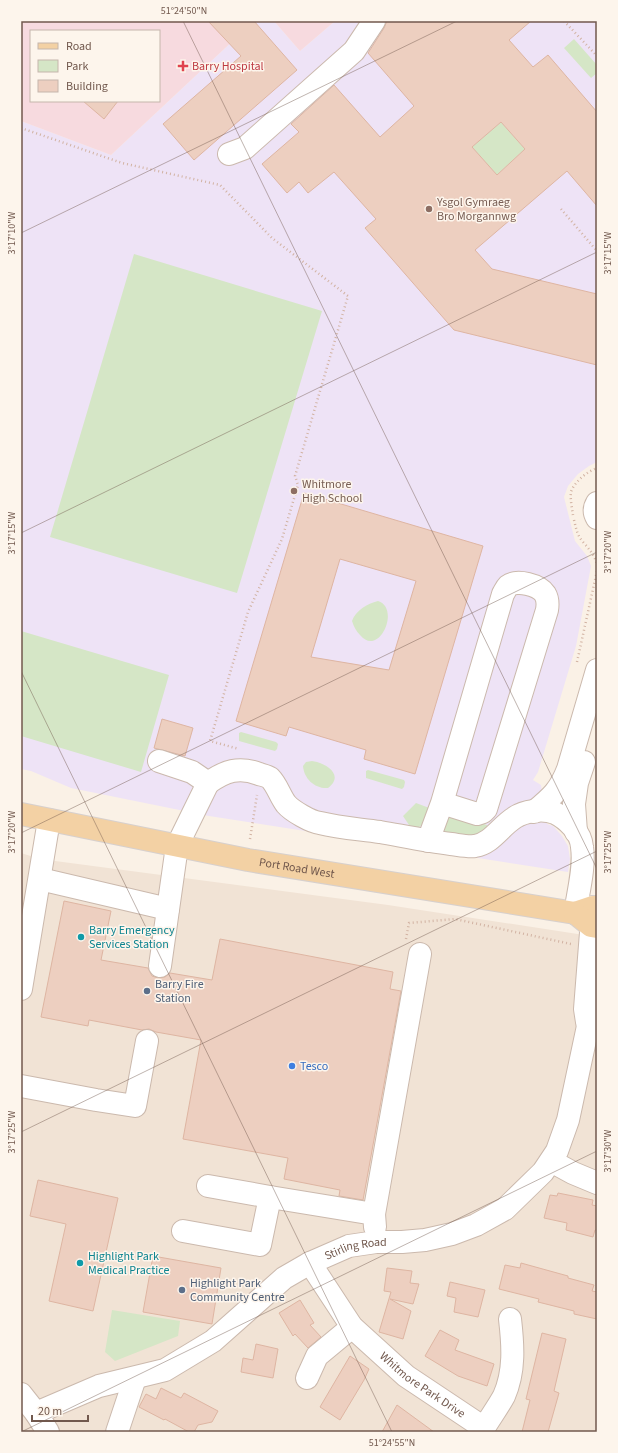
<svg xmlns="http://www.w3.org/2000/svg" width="618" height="1453" viewBox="0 0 618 1453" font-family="'Source Sans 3',sans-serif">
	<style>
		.residential { fill: #f1e3d5 }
		.education { fill: #eee3f6 }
		.medical { fill: #f7dadf; fill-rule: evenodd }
		.green { fill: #d5e6c6 }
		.building { fill: #edcfc0; stroke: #deb5a2; fill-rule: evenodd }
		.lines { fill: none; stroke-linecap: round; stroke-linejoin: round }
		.minor-casing { stroke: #cbb9ad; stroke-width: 24 }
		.major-casing { stroke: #d7d0cd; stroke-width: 24 }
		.path { stroke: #d2b3a3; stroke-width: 2.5; stroke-dasharray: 1 3; stroke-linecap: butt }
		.minor { stroke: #fff; stroke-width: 22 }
		.major { stroke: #f3d1a4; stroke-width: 22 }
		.ticks { fill: none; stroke: #71584d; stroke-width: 1; stroke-opacity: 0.45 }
		.health-dot { fill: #e0444e; stroke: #fdf5ec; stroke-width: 1.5 }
		.education-dot { fill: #8d6e63; stroke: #fdf5ec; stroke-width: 1.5 }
		.culture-dot { fill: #0f9aa8; stroke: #fdf5ec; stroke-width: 1.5 }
		.service-dot { fill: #5c6f8a; stroke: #fdf5ec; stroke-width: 1.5 }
		.shop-dot { fill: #3f7fe0; stroke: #fdf5ec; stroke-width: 1.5 }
		.labels { text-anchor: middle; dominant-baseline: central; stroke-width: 3; stroke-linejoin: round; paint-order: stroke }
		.health-label { font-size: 12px; fill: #be3a42; stroke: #fdf5ec; text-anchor: start }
		.education-label { font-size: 12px; fill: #785e54; stroke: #fdf5ec; text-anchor: start }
		.street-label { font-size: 12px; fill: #71584d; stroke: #fdf5ec }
		.culture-label { font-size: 12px; fill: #0d838f; stroke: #fdf5ec; text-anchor: start }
		.service-label { font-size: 12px; fill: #4e5e75; stroke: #fdf5ec; text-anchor: start }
		.shop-label { font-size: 12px; fill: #366cbe; stroke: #fdf5ec; text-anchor: start }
		.neatline { fill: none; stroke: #71584d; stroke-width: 1.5 }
		.ticks-label { font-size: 10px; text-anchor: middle; fill: #71584d }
	</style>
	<rect width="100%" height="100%" fill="#faf1e6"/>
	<path class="residential" d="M21,853L40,859L388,905L597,937V1432H21Z"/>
	<path class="education" d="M254,21H274L300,51L335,21H597V462L589,466L578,474L568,486L564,497L575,541L587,556L591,566L576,646L538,772L533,780L541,785L547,824L553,826L562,836L568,846L570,859L568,872L209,816L71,788L31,771L21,769V121L111,155Z"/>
	<path class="medical" d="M21,21H254L111,155L21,121ZM31,31H159V101H31Z
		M274,21H335L300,51Z"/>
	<path class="green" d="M574,39L597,65V73L591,78L564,48Z
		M501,122L525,149L497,175L472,147Z
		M134,254L322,311L237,593L50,537Z
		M378,601C401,608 379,658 360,635C356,631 354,627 352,621C356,610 367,604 378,601Z
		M21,631L169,675L141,772L21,736Z
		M241,732L276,742L278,744L277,749L275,751L239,741V733Z
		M312,761C326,763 345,775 328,788C315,789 304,779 303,766L306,762Z
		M368,770L404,780L405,782L404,787L402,789L366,778V771Z
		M416,803L432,809C427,817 422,831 411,828L403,816Z
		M449,814L487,825V828C473,840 460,835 443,832Z
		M112,1310L180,1321L178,1336L115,1361L105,1352Z"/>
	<path class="building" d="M208,21H254L297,70L194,160L163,124L241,56Z
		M387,21H531L509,40L533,67L548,55L597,112V206L567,171L475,250L492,269L597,294V365L454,330L365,228L376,219L334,172L308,193L299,182L287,193L262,164L299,132L291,124L334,85L380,137L414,106L368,53L384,28ZM501,122L525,149L497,175L472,147Z
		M83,101H118L104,119Z
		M304,493L483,546L415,774L364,759L366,750L289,727L286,736L236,721ZM340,559L416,581L389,670L311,657Z
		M162,719L193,728L185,756L154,748Z
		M64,901L111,911L101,960L148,968L152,976L158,978L165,977L170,973L212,980L220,939L393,972L390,989L401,991L363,1200L339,1196L340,1190L284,1179L288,1158L183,1139L201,1040L156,1032L149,1029L142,1030L89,1020L88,1026L41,1017Z
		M38,1180L118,1198L93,1311L49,1301L66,1224L30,1216Z
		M558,1193L593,1200L592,1205L597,1206V1230H595L593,1237L566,1230L567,1223L544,1218L550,1195L557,1196Z
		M153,1256L221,1268L212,1324L143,1312Z
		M521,1263L568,1276V1278L594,1285L592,1291L597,1292V1319L574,1314V1311L538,1302L539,1299L499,1289L505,1265L520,1268Z
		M387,1268L412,1271L410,1283L419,1284L413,1304L390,1299L411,1311L403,1339L379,1332L391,1292L384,1291Z
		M450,1282L485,1290L478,1317L454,1312L456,1298L447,1296Z
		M300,1300L314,1323L310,1325L321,1337L308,1348L295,1334L293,1336L279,1313Z
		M440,1330L459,1340L455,1350L494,1364L487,1386L458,1376L425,1356Z
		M542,1333L566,1339L554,1391L559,1393L548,1432H522L530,1400L526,1399Z
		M256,1344L278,1349L273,1378L241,1372L243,1358L253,1360Z
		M350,1356L369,1369L364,1380L340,1420L320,1407Z
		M161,1388L181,1398L184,1393L218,1411L212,1422L198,1425L194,1432H189L165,1419L164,1420L139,1407L146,1394L156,1399Z
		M397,1405L434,1432H382Z"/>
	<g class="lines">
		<defs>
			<g id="minor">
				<path d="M229,154L245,148L354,51L374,21"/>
				<path d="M597,503C594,508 594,513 597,518"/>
				<path d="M159,761L192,772L208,783L177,846L160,966"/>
				<path d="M208,783C225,771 239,766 259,774C262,775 267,776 270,778C277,785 280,796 286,804C292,811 311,822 320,823C340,828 359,829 380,832C403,836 427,841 451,844C459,845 468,847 475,846C492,843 500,827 514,818C524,811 543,808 555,813C567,819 581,832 582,847C585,867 578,893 575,913"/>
				<path d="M534,812C552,797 560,790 568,769L597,670"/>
				<path d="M576,832L574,804L577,783L584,762"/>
				<path d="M428,841L442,803L503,594C505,591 506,588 508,586C517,579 539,585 545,594C548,599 548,604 547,610L486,809L483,812L477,814L442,803"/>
				<path d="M40,879L168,909"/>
				<path d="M21,989L49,820"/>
				<path d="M587,1022L585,1009L593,907"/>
				<path d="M21,1086L96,1100L135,1106L147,1041"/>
				<path d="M551,1161L573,1173L597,1183"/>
				<path d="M208,1186L270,1197"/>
				<path d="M374,1214L420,954"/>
				<path d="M183,1231L260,1245L270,1197L374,1214L375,1227"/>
				<path id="s1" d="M310,1263L352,1327L406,1376L484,1428C490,1418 498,1407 504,1396C515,1371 513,1345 510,1319"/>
				<path d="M307,1378L317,1356L352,1327"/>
				<path d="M21,1394L36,1413L48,1432"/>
				<path id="s2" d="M36,1413L99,1386L165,1370L213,1341L284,1278L310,1263L349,1246L376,1242H402L425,1240L452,1234L476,1225L505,1209L543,1172L557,1151L568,1120L588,1026L595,1013L597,1004"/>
				<path d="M117,1432L135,1378"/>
			</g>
			<g id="major">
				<path id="s3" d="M21,814L248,860L575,913L593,907H597"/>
				<path d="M575,913L591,926L597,927"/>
			</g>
		</defs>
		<use href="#minor" class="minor-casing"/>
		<use href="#major" class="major-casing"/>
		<path class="path" d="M564,21L597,56
			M21,128L122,163L220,185L272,238L348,296L295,476L298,485L282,539L248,612L210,741L239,749
			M561,209L597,251
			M573,515C572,508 570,499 571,492C574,482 588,471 597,468
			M574,520C576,528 577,535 583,542C589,549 594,554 597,564
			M577,662L597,571
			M250,839L257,795
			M406,939L409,923L455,919L571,944"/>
		<use href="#minor" class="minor"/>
		<use href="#major" class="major"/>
	</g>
	<path class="ticks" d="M183,21L597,869M21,233L457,21M21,533L597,252M21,671L392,1432M21,833L597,552M21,1132L597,851M21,1432L597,1151"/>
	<path class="health-dot" d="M181 60h4v4h4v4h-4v4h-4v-4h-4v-4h4z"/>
	<g class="education-dot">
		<circle cx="429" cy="209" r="4"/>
		<circle cx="294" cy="491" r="4"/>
	</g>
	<g class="culture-dot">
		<circle cx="81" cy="937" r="4"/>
		<circle cx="80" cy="1263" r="4"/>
	</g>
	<g class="service-dot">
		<circle cx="147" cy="991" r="4"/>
		<circle cx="182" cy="1290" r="4"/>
	</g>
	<circle class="shop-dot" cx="292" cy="1066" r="4"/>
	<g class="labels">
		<g class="health-label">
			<text x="192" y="66">Barry Hospital</text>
		</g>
		<g class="education-label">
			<text x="437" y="202">Ysgol Gymraeg<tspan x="437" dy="14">Bro Morgannwg</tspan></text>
			<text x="302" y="484">Whitmore<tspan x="302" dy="14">High School</tspan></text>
		</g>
		<g class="street-label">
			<text stroke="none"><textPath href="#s3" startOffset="281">Port Road West</textPath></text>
			<text stroke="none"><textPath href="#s2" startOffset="366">Stirling Road</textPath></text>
			<text stroke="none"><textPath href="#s1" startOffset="168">Whitmore Park Drive</textPath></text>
		</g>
		<g class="culture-label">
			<text x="89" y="930">Barry Emergency<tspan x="89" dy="14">Services Station</tspan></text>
			<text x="88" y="1256">Highlight Park<tspan x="88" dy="14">Medical Practice</tspan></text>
		</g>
		<g class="service-label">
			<text x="155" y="984">Barry Fire<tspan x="155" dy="14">Station</tspan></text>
			<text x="190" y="1283">Highlight Park<tspan x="190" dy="14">Community Centre</tspan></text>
		</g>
		<g class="shop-label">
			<text x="300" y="1066">Tesco</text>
		</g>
	</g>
	<rect width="618" height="1453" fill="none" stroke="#fdf5ec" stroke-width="44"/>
	<rect x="30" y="30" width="130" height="72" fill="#fdf5ec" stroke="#c5b6ac"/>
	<rect x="38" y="43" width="20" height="6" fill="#f3d1a4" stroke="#c5b6ac"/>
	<text x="66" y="50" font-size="12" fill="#71584d">Road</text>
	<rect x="38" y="60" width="20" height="12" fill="#d5e6c6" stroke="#c5b6ac"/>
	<text x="66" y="70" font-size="12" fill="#71584d">Park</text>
	<rect x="38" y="80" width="20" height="12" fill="#edcfc0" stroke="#c5b6ac"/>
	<text x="66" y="90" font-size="12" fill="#71584d">Building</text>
	<path d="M32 1415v6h56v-6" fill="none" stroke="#71584d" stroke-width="2"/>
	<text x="38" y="1415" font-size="12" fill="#71584d" stroke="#fdf5ec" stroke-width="3" paint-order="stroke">20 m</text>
	<rect x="22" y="22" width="574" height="1409" class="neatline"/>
	<g class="ticks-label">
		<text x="184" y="14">51°24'50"N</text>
		<text transform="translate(11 233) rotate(-90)" y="4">3°17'10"W</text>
		<text transform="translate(607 253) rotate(-90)" y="4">3°17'15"W</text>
		<text transform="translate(11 533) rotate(-90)" y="4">3°17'15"W</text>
		<text transform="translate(607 552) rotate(-90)" y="4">3°17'20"W</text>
		<text transform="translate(11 832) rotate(-90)" y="4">3°17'20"W</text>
		<text transform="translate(607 852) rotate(-90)" y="4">3°17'25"W</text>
		<text transform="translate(11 1132) rotate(-90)" y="4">3°17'25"W</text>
		<text transform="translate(607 1151) rotate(-90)" y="4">3°17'30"W</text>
		<text x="392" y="1446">51°24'55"N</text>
	</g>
</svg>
